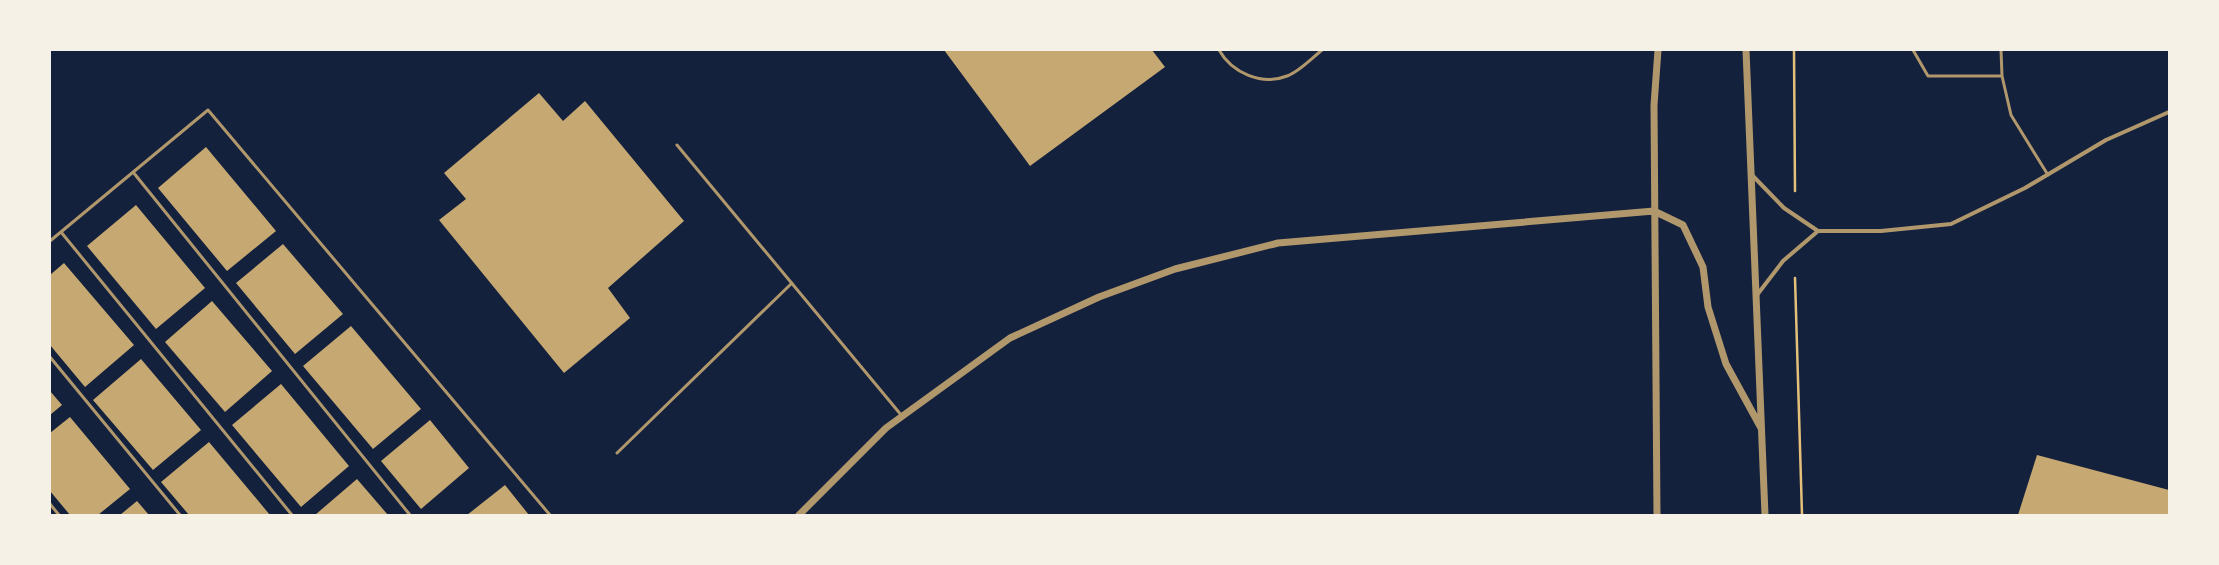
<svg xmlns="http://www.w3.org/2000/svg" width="2219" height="565" viewBox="0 0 2219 565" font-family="Cabin,sans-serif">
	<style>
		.building { fill: #c6a872 }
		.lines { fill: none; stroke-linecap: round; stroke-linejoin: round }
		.path { stroke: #e5c07b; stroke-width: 2.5 }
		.service { stroke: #b1986c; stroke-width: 3 }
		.minor { stroke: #b1986c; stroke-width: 4 }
		.tertiary { stroke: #b1986c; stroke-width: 7 }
	</style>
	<rect width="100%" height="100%" fill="#14213d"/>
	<path class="building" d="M944,50H1152L1165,67L1030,166Z
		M539,93L563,121L585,101L684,221L608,288L630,318L564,373L439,220L466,199L444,173Z
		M206,147L276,231L227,271L158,188Z
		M136,205L205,288L156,329L87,246Z
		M283,244L343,314L295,354L236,283Z
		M64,263L134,345L85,387L50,345V275Z
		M212,301L272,371L225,412L165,342Z
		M351,326L421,409L373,449L303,366Z
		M141,359L201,430L153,470L93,400Z
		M281,384L349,466L301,507L232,425Z
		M50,391L62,405L50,415Z
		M70,417L130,489L98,515H70L50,491V433Z
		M430,420L469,468L421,509L381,461Z
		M209,442L270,515H189L161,482Z
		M2037,455L2169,490V515H2018Z
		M357,479L388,515H315Z
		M505,485L529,515H467Z
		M137,501L149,515H120Z"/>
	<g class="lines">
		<path class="path" d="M1794,50L1795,191
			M1795,278L1802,515"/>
		<path class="service" d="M1219,50C1232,73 1262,86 1287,76C1299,72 1312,58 1322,50
			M1913,50L1928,76H2002L2011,115L2048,175
			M2001,50L2002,76
			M677,145L902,416
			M133,172L410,515
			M61,232L292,515
			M50,241L208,110L550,515
			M50,357L180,515
			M617,453L792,283
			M50,504L59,515"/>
		<path class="minor" d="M1752,175L1784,208L1818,231H1881L1951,224L2025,188L2106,140L2169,112
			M1757,295L1783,261L1818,231"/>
		<path class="tertiary" d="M1746,50L1765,515
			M799,515L886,428L1010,338L1099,297L1175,269L1278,243L1654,211L1683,225L1703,267L1708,307L1726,364L1761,428
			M1657,515L1654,105L1658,50"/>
	</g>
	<rect width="2219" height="565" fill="none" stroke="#f6f1e7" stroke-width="102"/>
</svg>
